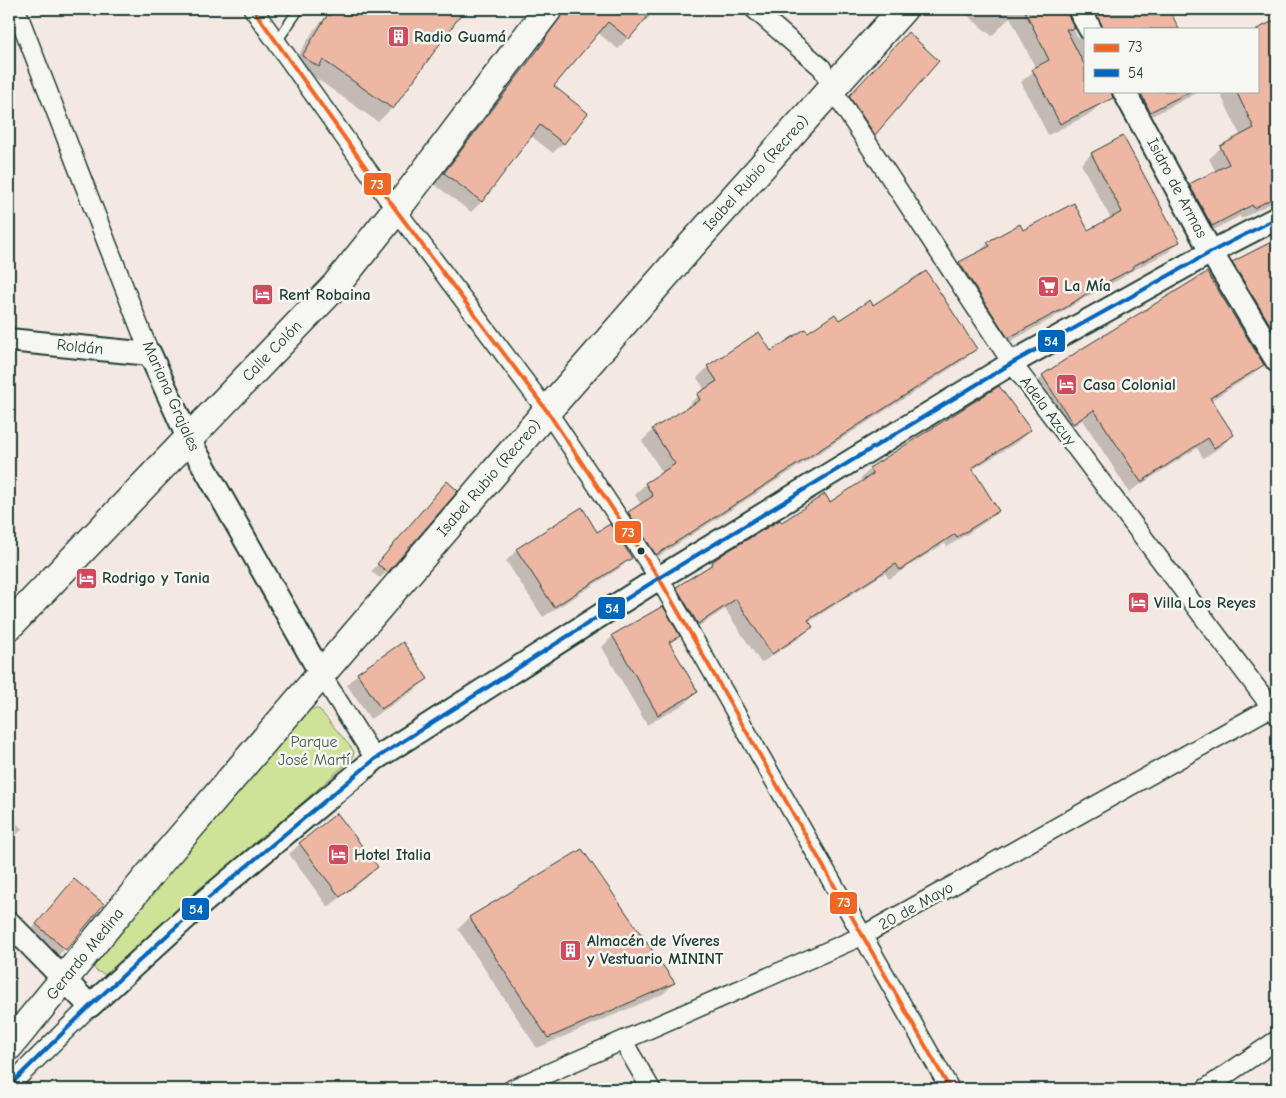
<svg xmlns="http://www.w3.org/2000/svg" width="1286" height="1098" viewBox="0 0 1286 1098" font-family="'Comic Neue',sans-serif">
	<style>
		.green { fill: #cee397; stroke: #769066 }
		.shadow { fill: #0003 }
		.building { fill: #eeb7a4; stroke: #1f3d34 }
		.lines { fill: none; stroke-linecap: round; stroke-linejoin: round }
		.service-casing { stroke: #1f3d34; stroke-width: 12 }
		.minor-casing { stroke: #1f3d34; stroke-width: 21 }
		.tertiary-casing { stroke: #1f3d34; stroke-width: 26 }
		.primary-casing { stroke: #1f3d34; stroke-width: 31 }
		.service { stroke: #f6f6f2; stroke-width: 9 }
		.minor { stroke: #f6f6f2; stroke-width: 18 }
		.tertiary { stroke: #f6f6f2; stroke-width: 22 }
		.primary { stroke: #f6f6f2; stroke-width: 28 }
		.bus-1-casing { stroke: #f6f6f2; stroke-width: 8 }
		.bus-2-casing { stroke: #f6f6f2; stroke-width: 8 }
		.bus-1 { stroke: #f26522; stroke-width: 4 }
		.bus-2 { stroke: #0065bd; stroke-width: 4 }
		.bus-dot { fill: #1f3d34; stroke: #f6f6f2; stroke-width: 2 }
		.labels { text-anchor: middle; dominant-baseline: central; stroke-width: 5; stroke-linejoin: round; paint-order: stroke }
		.poi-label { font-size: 16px; font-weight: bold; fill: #1f3d34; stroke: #f6f6f2; text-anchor: start }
		.street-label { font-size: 16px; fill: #1f3d34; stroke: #f6f6f2 }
		.park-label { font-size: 16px; fill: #425e48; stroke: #f6f6f2 }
		.line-badge { stroke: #f6f6f2; stroke-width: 2 }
		.badge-label { font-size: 14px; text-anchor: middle; font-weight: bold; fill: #fff }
	</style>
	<rect width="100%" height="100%" fill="#f4e9e2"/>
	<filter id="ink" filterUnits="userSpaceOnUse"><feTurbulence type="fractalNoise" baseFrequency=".02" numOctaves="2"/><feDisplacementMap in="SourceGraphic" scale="10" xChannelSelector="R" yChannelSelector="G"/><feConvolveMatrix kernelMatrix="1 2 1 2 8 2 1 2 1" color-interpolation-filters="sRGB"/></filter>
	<g filter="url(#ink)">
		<path class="green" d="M309,709H319L354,751L353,758L107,975L96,971L92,964Z"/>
		<path class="shadow" d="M333,9H463L392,108L378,122L310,74L304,80L289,70L314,30Z
			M564,9H652L618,49L598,33L552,86L563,143L553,153L531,136L482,201L471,212L434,184L537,50L536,49L550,30L553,22Z
			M960,9H1065L1066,16L1077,36L1085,42V91L1102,102L1090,114L1048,135L1021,82L1036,69L1010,17L992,36Z
			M1072,9H1167L1177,29H1087Z
			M1277,20V205L1275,206L1273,202L1241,219L1240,216L1200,237L1178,197L1190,186L1216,172L1209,159L1221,147L1241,137L1219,91H1257V30Z
			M897,45L937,61L863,145L839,108Z
			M1122,91H1201L1138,123Z
			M1123,138L1178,242L1168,252L1126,274L1122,278L1081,300L1053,318L998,348L950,273L960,263L978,253L988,243L1022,232H1087L1111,219L1081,164L1091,154Z
			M1277,240V361L1219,277L1233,263Z
			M873,306L975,349L964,360L645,565L618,524L628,513L641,505L635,495L645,484L663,473L642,441L653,430L688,408L687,406L705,390L697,378L708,367L759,334L771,353L807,334Z
			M1083,349L1262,364L1252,375L1210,401L1232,435L1222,446L1203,458L1197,448L1129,492L1083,420L1062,433L1032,387L1043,376Z
			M1030,430L1019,441L972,470L998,510L987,521L947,547L945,543L889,579L885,573L809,622L811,627L801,637L761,663L725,609L687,634L667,599L677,588L705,570L713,563L781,523L829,504L862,482L860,479L870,469Z
			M440,490L388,571L380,578L371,572Z
			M597,533L631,557L620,568L543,617L506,561L517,550Z
			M662,608L678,636L669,645L696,692L686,703L647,725L602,647L613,636Z
			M403,644L426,679L415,690L370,719L347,685L357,674Z
			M9,815L22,829L9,843Z
			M300,844L377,867L366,878L328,907L289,854Z
			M581,850L674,983L663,994L537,1048L458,929L469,918Z
			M74,880L65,949L54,959L26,936Z"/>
		<path class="building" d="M335,9H465L393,109L323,60L319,67L302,56L328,14L330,16Z
			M564,9H654L629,39L608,22L554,86L588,113L564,144L540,125L482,202L444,173L546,39L545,38L560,18Z
			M1024,9H1066L1068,15L1075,29H1066L1085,66V91H1111L1113,98L1060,124L1032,69L1049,60Z
			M1094,9H1169L1179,29H1103Z
			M1277,19V196L1254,208L1252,205L1212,226L1189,184L1229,164L1220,146L1254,128L1236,91H1257V29Z
			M908,32L939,61L875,135L849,96Z
			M1140,91H1191L1150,112Z
			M1123,136L1180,242L1133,266L1134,268L1092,290L1065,308L1008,338L959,262L990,246L987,242L1020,224L1023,230L1074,203L1088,230L1122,212L1091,153Z
			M1277,239V336L1232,262Z
			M926,271L977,349L656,555L628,512L653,496L645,483L675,464L652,429L700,400L697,394L717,381L707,366L759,332L771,351L805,329L808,332L835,314L839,320L870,300L873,305Z
			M1207,272L1264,365L1210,398L1234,435L1214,448L1208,438L1141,482L1094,410L1073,424L1042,375L1083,348Z
			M999,386L1031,430L972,468L999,511L957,537L955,534L900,570L896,564L808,620L813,627L772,654L736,599L698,624L676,587L713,564L712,562L726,552L780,520L782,522L825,494L830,502L873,474L869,468Z
			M447,481L458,491L388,572L377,564Z
			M582,507L597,532L610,524L632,558L554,607L516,549Z
			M663,606L680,636L669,642L698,692L658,715L612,635Z
			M403,642L428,679L381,709L357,673Z
			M337,813L378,867L340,897L299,843Z
			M582,849L675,983L548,1038L469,917Z
			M74,879L104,904L66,950L36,924Z"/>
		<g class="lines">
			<defs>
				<path id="service" d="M277,41L299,9"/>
				<path id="minor" d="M16,9L150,354
					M253,9L396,210L547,411L659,578L950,1089
					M754,9L822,68L832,89L1012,363L1277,715
					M321,674L375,759
					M623,1041L651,1089
					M9,1086L90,1006
					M512,1089L862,936L1277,704
					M1205,1089L1277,1040"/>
				<path id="tertiary" d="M1079,9L1090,29
					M1124,91L1211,252L1277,361
					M9,340L150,354L188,438L321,674
					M9,923L90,1006L200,905L375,759L659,578L1012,363L1211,252L1277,218"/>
				<path id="primary" d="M9,626L336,285L396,210L548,9
					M9,1046L160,862L547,411L689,248L903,9"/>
			</defs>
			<use href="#service" class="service-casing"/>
			<use href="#minor" class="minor-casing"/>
			<use href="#tertiary" class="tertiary-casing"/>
			<use href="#primary" class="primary-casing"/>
			<use href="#service" class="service"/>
			<use href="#minor" class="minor"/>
			<use href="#tertiary" class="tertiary"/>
			<use href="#primary" class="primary"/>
			<defs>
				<path id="bus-1" d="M253,9L396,210L547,411L659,578L950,1089"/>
				<path id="bus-2" d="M9,1086L90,1006L200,905L375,759L659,578L1012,363L1211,252L1277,218"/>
			</defs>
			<use href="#bus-1" class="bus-1-casing"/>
			<use href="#bus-2" class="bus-2-casing"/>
			<use href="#bus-1" class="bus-1"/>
			<use href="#bus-2" class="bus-2"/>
		</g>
	</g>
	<defs>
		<symbol id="building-square" viewBox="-11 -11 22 22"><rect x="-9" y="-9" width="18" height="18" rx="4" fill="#d1495b" stroke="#f6f6f2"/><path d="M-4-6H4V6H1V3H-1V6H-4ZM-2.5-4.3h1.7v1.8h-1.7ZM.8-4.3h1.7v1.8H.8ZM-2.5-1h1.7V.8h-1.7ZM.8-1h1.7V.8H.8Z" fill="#fff"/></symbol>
		<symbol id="supermarket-square" viewBox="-11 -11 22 22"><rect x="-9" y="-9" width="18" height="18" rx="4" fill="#d1495b" stroke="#f6f6f2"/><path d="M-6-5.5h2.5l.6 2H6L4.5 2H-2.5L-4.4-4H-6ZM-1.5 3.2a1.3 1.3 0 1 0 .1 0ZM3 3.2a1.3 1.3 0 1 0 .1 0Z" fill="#fff"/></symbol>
		<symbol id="hotel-square" viewBox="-11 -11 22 22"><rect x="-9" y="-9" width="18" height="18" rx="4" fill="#d1495b" stroke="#f6f6f2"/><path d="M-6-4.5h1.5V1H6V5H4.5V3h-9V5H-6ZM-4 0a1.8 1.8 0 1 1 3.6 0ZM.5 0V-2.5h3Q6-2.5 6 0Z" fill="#fff"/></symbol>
	</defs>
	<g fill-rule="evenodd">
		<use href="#building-square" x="386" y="24" width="25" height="25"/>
		<use href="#supermarket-square" x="1036" y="274" width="25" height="25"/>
		<use href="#hotel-square" x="250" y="282" width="25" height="25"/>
		<use href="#hotel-square" x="1054" y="372" width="25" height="25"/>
		<use href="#hotel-square" x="74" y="566" width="25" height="25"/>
		<use href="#hotel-square" x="1126" y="590" width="25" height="25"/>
		<use href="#hotel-square" x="326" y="842" width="25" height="25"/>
		<use href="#building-square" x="558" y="938" width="25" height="25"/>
	</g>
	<circle class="bus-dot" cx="641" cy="551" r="4.5"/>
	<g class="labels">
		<g class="poi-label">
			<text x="414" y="37">Radio Guamá</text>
			<text x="1064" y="286">La Mía</text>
			<text x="279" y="295">Rent Robaina</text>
			<text x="1083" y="385">Casa Colonial</text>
			<text x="102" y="578">Rodrigo y Tania</text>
			<text x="1154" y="603">Villa Los Reyes</text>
			<text x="354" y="855">Hotel Italia</text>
			<text x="587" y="941">Almacén de Víveres<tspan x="587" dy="18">y Vestuario MININT</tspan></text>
		</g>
		<g class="street-label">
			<text transform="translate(756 173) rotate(-48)">Isabel Rubio (Recreo)</text>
			<text transform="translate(1177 188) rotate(62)">Isidro de Armas</text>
			<text transform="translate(80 347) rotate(6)">Roldán</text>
			<text transform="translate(272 351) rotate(-46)">Calle Colón</text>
			<text transform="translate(171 396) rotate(66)">Mariana Grajales</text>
			<text transform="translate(1048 411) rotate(53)">Adela Azcuy</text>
			<text transform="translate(489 478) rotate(-49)">Isabel Rubio (Recreo)</text>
			<text transform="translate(916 906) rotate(-29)">20 de Mayo</text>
			<text transform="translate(85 954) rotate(-51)">Gerardo Medina</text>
		</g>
		<g class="park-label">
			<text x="314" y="742">Parque<tspan x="314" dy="18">José Martí</tspan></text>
		</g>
	</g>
	<g class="line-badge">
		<rect x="363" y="172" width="29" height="24" rx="5" fill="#f26522"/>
		<rect x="1037" y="329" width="29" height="24" rx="5" fill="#0065bd"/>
		<rect x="614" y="520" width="28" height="24" rx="5" fill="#f26522"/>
		<rect x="597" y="596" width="29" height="24" rx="5" fill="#0065bd"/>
		<rect x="829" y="891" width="29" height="24" rx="5" fill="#f26522"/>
		<rect x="181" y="897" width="29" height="24" rx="5" fill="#0065bd"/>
	</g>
	<g class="badge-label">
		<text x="377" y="189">73</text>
		<text x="1051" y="346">54</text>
		<text x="628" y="537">73</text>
		<text x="612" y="613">54</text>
		<text x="844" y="907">73</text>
		<text x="196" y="914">54</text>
	</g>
	<rect width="1286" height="1098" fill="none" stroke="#f6f6f2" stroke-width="30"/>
	<rect x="15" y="15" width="1256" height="1068" fill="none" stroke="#1f3d34" stroke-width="2" filter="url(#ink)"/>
	<rect x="1084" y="28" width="175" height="65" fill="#f6f6f2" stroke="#a0aca6"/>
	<rect x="1094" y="44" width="25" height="8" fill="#f26522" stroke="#a0aca6"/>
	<text x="1128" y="52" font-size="15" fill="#1f3d34">73</text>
	<rect x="1094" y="69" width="25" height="8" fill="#0065bd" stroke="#a0aca6"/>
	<text x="1128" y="78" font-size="15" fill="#1f3d34">54</text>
</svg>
